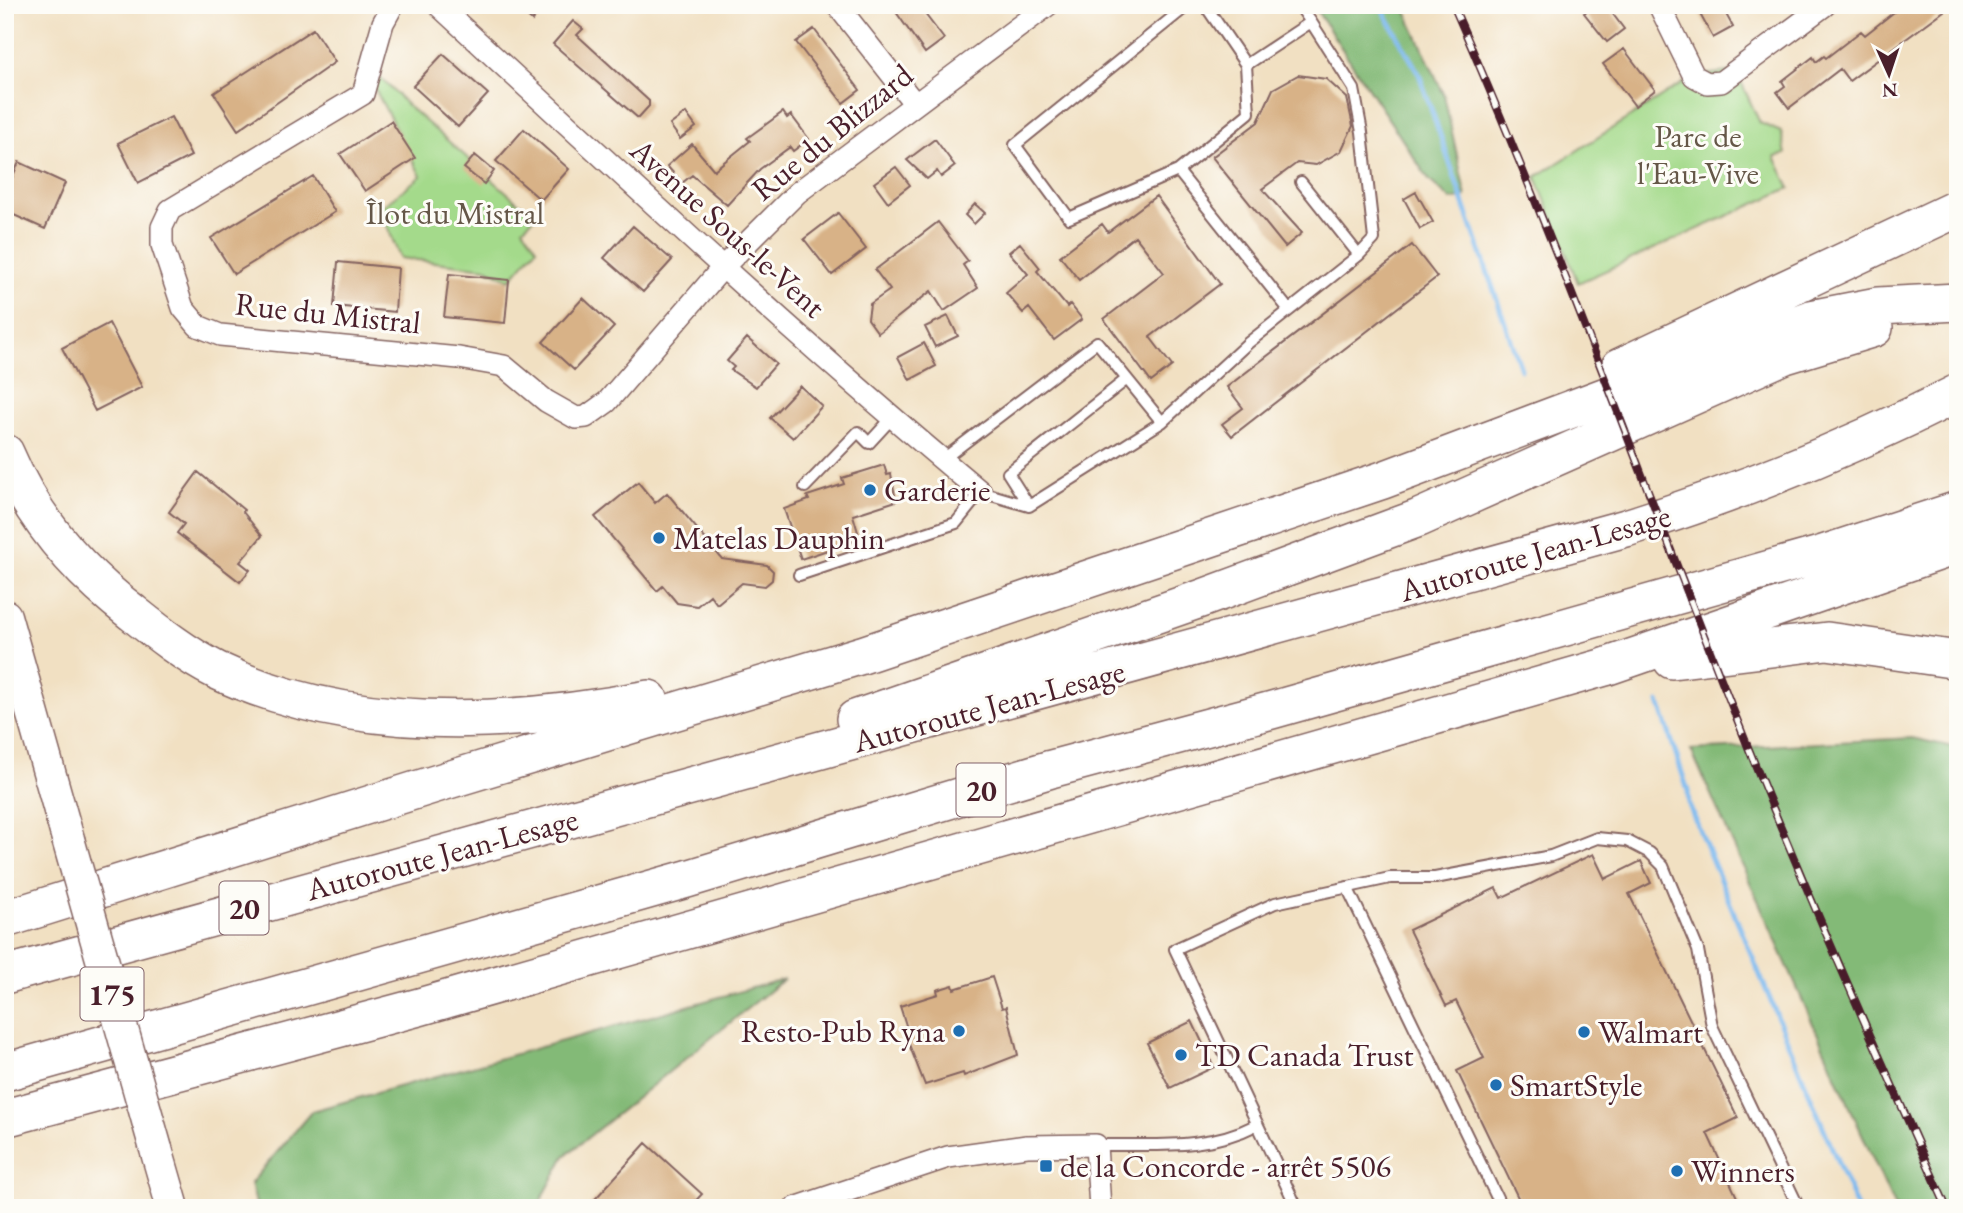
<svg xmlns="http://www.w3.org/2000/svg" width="1963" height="1213" viewBox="0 0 1963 1213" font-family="'EB Garamond',serif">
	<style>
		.green { fill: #a4da8b; stroke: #777c5b; stroke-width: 2 }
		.forest { fill: #83ba77; stroke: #666c51; stroke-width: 2 }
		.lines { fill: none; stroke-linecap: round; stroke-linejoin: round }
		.stream { stroke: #7cb9ef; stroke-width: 5 }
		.building { fill: #d8b287 }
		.service-casing { stroke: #846360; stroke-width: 14 }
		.minor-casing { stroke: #846360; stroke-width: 24 }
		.primary-casing { stroke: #846360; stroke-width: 35 }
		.motorway-casing { stroke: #846360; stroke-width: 40 }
		.service { stroke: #fff; stroke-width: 10 }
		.minor { stroke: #fff; stroke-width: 21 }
		.primary { stroke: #fff; stroke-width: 32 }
		.motorway { stroke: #fff; stroke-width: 37 }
		.rail-casing { stroke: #4a1f2b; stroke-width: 8 }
		.rail { stroke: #fdfcf7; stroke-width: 5; stroke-dasharray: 16; stroke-linecap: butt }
		.primary-bridge-casing { stroke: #846360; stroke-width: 35; stroke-linecap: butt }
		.primary-bridge { stroke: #fff; stroke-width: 32 }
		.poi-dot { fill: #1f6fb2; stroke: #fdfcf7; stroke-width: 2.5 }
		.labels { text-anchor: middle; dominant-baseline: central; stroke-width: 6; stroke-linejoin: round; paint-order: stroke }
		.shield { fill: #fdfcf7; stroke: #806168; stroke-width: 2 }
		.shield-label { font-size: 30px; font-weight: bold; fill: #4a1f2b }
		.street-label { font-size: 32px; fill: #4a1f2b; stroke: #fdfcf7 }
		.park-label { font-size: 32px; fill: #655748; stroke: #fdfcf7 }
		.poi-label { font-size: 32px; fill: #4a1f2b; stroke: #fdfcf7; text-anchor: start }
	</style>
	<rect width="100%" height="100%" fill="#fdfcf7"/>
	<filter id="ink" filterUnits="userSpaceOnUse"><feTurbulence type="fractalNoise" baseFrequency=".0143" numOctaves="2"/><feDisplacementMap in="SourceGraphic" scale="14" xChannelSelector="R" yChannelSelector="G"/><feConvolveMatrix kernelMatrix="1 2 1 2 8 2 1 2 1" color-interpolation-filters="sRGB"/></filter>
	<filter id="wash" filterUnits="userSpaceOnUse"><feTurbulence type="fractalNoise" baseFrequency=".00686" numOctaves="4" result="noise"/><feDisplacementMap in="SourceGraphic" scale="28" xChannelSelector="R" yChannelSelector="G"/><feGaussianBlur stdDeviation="1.57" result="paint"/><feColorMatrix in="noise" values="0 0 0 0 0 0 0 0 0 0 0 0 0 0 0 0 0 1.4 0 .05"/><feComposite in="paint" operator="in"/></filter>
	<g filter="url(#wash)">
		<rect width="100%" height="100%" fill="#f1e0c2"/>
		<path class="green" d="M372,69L408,106L535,217L523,228L537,248L510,280L486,268L400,258L380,208L421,176L369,78Z
			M1736,71L1760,123L1781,132L1786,154L1775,157L1790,188L1578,283L1536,177L1694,76Z"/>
		<path class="forest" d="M1313,5H1403L1444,95L1466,197L1451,200L1429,180Z
			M1912,738L1958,748V1208H1895L1691,750Z
			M784,979L565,1156L537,1208H257L251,1183L312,1111Z"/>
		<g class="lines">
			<path class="stream" d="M1380,5L1419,74L1521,369
				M1659,702L1688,791L1689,805L1857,1208"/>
		</g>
		<g id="blocks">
			<path class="building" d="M514,5H546L532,21Z
				M891,5H918L944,39L925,53Z
				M1595,5H1606L1624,29L1607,42L1584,13Z
				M1695,5H1721L1733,27L1713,38Z
				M1903,5H1952L1849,81L1840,69L1789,108L1777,92L1785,86L1782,81L1813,57L1816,62L1824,56L1826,58L1861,31L1865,35Z
				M573,21L583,29L577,35L649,101V106L638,118L553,44Z
				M313,29L335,62L238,130L214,93Z
				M814,29L860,90L843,103L796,42Z
				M1624,49L1655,90L1635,106L1603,64Z
				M443,54L488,94L458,127L413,86Z
				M1298,75L1326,79L1347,98L1353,126L1341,151L1316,165L1297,163L1262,189L1302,233L1285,247L1212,157L1258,122L1273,89Z
				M783,112L787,118L791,115L809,139L793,151L790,147L760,169L727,205L692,175L682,183L667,166L692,144L714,170L750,141L747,138Z
				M686,113L696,127L680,139L670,125Z
				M171,117L191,156L138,183L118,143Z
				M391,121L415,158L365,191L340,154Z
				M524,129L569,169L541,200L496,161Z
				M935,139L955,166L941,177L937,171L927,179L907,160Z
				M475,155L494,171L484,184L464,168Z
				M19,162L65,183L45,229L5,211V194Z
				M896,167L910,185L888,202L874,183Z
				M313,176L335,212L234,274L211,238Z
				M1416,192L1433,222L1420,229L1404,199Z
				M1156,196L1220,284L1150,337L1172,366L1151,382L1104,319L1164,273L1135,236L1079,280L1060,256L1102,224L1108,232Z
				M975,204L985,213L974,224L965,215Z
				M838,213L866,249L832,275L804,239Z
				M938,222L968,261L963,265L978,288L944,311L931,291L878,333L868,319L870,304L890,290L875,270Z
				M633,226L672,260L643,292L604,258Z
				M1020,243L1040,268L1037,271L1067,307L1070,304L1082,319L1054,340L1029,308L1023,313L1006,293L1028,274L1009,252Z
				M1412,245L1437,277L1232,436L1222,424L1243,408L1227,387Z
				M338,262L398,268L395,312L334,306Z
				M449,274L509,280L505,323L444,317Z
				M583,298L614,327L574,370L543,342Z
				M948,316L958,336L935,347L925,327Z
				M109,323L142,387L95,411L62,348Z
				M747,338L776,364L756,387L731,370L734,367L727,361Z
				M924,343L936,366L910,380L898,357Z
				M800,386L822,406L793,438L770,418Z
				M884,465L887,475L891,474L896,501L853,515L860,539L801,559L784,509L809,500L807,496L844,484L842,478Z
				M198,472L244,510L243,512L262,536L240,562L250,570L240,582L177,533L184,524L169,512Z
				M638,482L655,503L667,493L722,559L767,565L773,571L772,580L765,586L742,583L717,604L710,595L697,606L677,603L663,586L657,591L595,517Z
				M1593,854L1605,879L1641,861L1651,883L1629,894L1738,1118L1707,1133L1742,1208H1523L1457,1071L1484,1058L1456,1001L1446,1006L1409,930L1496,888L1501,898Z
				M992,977L1002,1008L1006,1007L1018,1055L964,1076L963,1073L925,1085L907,1039L910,1038L900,1006L938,994L937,990L953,985L954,989Z
				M1192,1021L1214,1067L1170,1088L1147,1043Z
				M646,1143L702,1194L689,1208H587Z"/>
		</g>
	</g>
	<g filter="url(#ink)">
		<use href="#blocks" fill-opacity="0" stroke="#846360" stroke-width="2"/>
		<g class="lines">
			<defs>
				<path id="service" d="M1188,5L1015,145L1069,218L1178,171L1289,310
					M1299,5L1311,22
					M1246,65L1311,22L1354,89L1362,132L1374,239L1359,255
					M1178,171L1249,113L1246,65L1205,5
					M942,460L1097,342L1162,422
					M805,487L858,432L869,443L892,418
					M1029,506L1008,473L1127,379
					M799,575L956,523L981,492L1029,506L1162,422L1248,343L1359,255L1301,182
					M1347,887L1502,1208
					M1096,1145C1151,1144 1206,1151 1256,1125
					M1297,1208L1175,949L1275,903L1390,878H1435L1551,856L1597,838L1627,841L1650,853L1663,866L1698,950L1712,1026L1799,1208"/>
				<path id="minor" d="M393,5L383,23L363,94L170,210L162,227V245L183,308L198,326L220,335L459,358L504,366L546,401L576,418L586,417L607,402L723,267L797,193L1048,5
					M438,5C617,170 794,337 981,492
					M837,5L915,104
					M1659,5L1694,76L1707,83L1721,82L1825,5
					M795,1208L948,1157L1027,1146L1096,1145L1100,1208"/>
				<path id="primary" d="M5,616L68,839
					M156,1149L173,1208"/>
				<path id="motorway" d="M1620,367L1958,208
					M5,453C32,517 78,571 133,613C158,633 186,655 216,670C348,733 508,726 649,699
					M1672,660L1827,641L1958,660
					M855,719L1203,598L1419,518L1785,355L1874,328
					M5,919L445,781L862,655L1383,480L1811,319L1878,306L1958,302
					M5,975L1626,528C1741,492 1850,448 1958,393
					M5,1072L687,879L1051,769L1272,710L1820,555L1958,510
					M5,1118L419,1007L1605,667L1958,545"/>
			</defs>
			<use href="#service" class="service-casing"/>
			<use href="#minor" class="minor-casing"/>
			<use href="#primary" class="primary-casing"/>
			<use href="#motorway" class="motorway-casing"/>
			<use href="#service" class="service"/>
			<use href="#minor" class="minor"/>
			<use href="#primary" class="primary"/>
			<use href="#motorway" class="motorway"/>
			<defs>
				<path id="rail" d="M1453,5C1561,251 1650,503 1750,752C1812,905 1879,1057 1947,1208"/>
			</defs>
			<use href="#rail" class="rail-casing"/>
			<use href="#rail" class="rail"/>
			<defs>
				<path id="primary-bridge" d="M68,839L156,1149"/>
			</defs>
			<use href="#primary-bridge" class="primary-bridge-casing"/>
			<use href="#primary-bridge" class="primary-bridge"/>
		</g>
	</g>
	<g class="poi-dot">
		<circle cx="870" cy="490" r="7"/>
		<circle cx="659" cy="538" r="7"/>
		<circle cx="959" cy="1031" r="7"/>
		<circle cx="1584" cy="1032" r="7"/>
		<circle cx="1181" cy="1055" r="7"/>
		<circle cx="1496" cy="1085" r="7"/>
		<rect x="1039" y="1159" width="14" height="14" rx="3.5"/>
		<circle cx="1677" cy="1171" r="7"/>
	</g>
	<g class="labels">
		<g class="shield">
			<rect x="956.5" y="763.5" width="49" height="53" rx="5"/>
			<rect x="219.5" y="881.5" width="49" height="53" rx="5"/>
			<rect x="80.5" y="967.5" width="63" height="53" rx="5"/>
		</g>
		<g class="shield-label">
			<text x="981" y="790">20</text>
			<text x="244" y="908">20</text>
			<text x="112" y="994">175</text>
		</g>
		<g class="street-label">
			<text transform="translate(832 132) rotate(-39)">Rue du Blizzard</text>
			<text transform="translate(728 228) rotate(42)">Avenue Sous-le-Vent</text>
			<text transform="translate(328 313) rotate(6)">Rue du Mistral</text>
			<text transform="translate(1535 553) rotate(-16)">Autoroute Jean-Lesage</text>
			<text transform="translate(989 706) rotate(-15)">Autoroute Jean-Lesage</text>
			<text transform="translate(442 854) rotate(-15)">Autoroute Jean-Lesage</text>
		</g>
		<g class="park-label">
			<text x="1698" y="136">Parc de<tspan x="1698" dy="37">l'Eau-Vive</tspan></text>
			<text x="455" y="213">Îlot du Mistral</text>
		</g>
		<g class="poi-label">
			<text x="884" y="490">Garderie</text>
			<text x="673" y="538">Matelas Dauphin</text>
			<text x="945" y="1031" text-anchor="end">Resto-Pub Ryna</text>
			<text x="1598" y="1032">Walmart</text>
			<text x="1195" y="1055">TD Canada Trust</text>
			<text x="1510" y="1085">SmartStyle</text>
			<text x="1060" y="1166">de la Concorde - arrêt 5506</text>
			<text x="1691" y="1171">Winners</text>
		</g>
	</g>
	<rect width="1963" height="1213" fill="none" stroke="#fdfcf7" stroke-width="28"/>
	<g transform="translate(1889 74) rotate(177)" stroke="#fdfcf7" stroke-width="5" paint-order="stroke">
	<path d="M0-5L12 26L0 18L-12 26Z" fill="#4a1f2b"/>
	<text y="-10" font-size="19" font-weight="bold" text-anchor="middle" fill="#4a1f2b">N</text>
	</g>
</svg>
